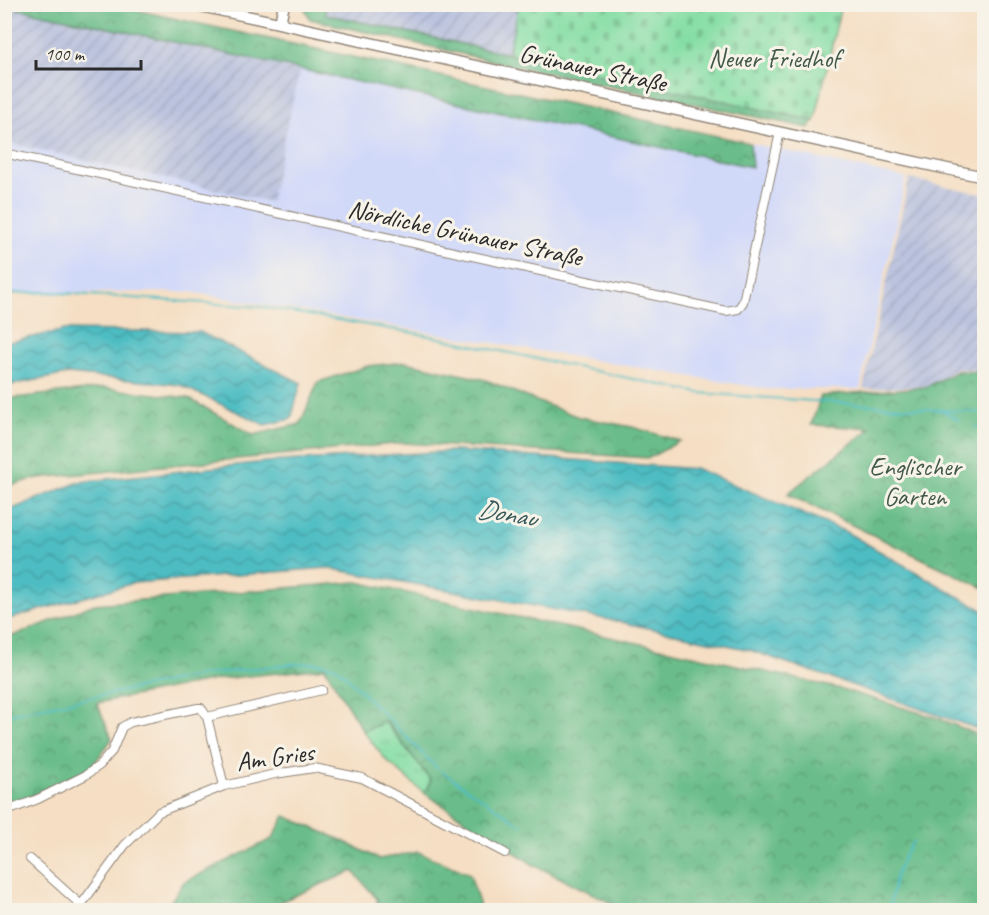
<svg xmlns="http://www.w3.org/2000/svg" width="989" height="915" viewBox="0 0 989 915" font-family="Caveat,sans-serif">
	<style>
		.built { fill: #d1d9f9 }
		.industrial { fill: url(#industrial-furrows) }
		.grass { fill: url(#grass-tufts); stroke: #588468; stroke-width: 1.5 }
		.forest { fill: url(#forest-crowns); stroke: #4b745a; stroke-width: 1.5 }
		.cemetery { fill: url(#cemetery-stones); stroke: #588468; stroke-width: 1.5 }
		.water { fill: url(#water-waves); stroke: #3c7477; stroke-width: 1.5 }
		.lines { fill: none; stroke-linecap: round; stroke-linejoin: round }
		.stream { stroke: #4ebdc3; stroke-width: 2 }
		.street-casing { stroke: #908477; stroke-width: 10 }
		.secondary-casing { stroke: #908477; stroke-width: 13 }
		.street { stroke: #fff; stroke-width: 8 }
		.secondary { stroke: #fff; stroke-width: 10 }
		.labels { text-anchor: middle; dominant-baseline: central; stroke-width: 6; stroke-linejoin: round; paint-order: stroke }
		.park-label { font-size: 26px; fill: #415849; stroke: #f7f3e8 }
		.street-label { font-size: 26px; fill: #2b2b2b; stroke: #f7f3e8 }
		.water-label { font-size: 27px; font-style: italic; fill: #365759; stroke: #f7f3e8 }
	</style>
	<defs>
		<pattern id="industrial-furrows" width="10" height="10" patternUnits="userSpaceOnUse" patternTransform="scale(1.5)"><rect width="10" height="10" fill="#bbc3de"/><path d="M-1 1l2-2M0 10L10 0M9 11l2-2" fill="none" stroke="#a1a8bf"/></pattern>
		<pattern id="grass-tufts" width="24" height="20" patternUnits="userSpaceOnUse" patternTransform="scale(1.5)"><rect width="24" height="20" fill="#84dea4"/><path d="M3 7l-1-3M5 7V3M7 7l1-3M15 17l-1-3M17 17v-4M19 17l1-3" fill="none" stroke="#72bf8d"/></pattern>
		<pattern id="forest-crowns" width="20" height="18" patternUnits="userSpaceOnUse" patternTransform="scale(1.5)"><rect width="20" height="18" fill="#6bbd8a"/><path d="M2 6a3 3 0 1 1 6 0M12 15a3 3 0 1 1 6 0" fill="none" stroke="#589a71"/></pattern>
		<pattern id="cemetery-stones" width="16" height="16" patternUnits="userSpaceOnUse" patternTransform="scale(1.5)"><rect width="16" height="16" fill="#84dea4"/><path d="M2 7V4a2 2 0 0 1 4 0v3zM10 15v-3a2 2 0 0 1 4 0v3z" fill="#72bf8d"/></pattern>
		<pattern id="water-waves" width="16" height="10" patternUnits="userSpaceOnUse" patternTransform="scale(1.5)"><rect width="16" height="10" fill="#4ebdc3"/><path d="M0 5q4-4 8 0t8 0" fill="none" stroke="#419a9f"/></pattern>
	</defs>
	<rect width="100%" height="100%" fill="#f7f3e8"/>
	<filter id="ink" filterUnits="userSpaceOnUse"><feTurbulence type="fractalNoise" baseFrequency=".0167" numOctaves="2"/><feDisplacementMap in="SourceGraphic" scale="12" xChannelSelector="R" yChannelSelector="G"/><feConvolveMatrix kernelMatrix="1 2 1 2 8 2 1 2 1" color-interpolation-filters="sRGB"/></filter>
	<filter id="wash" filterUnits="userSpaceOnUse"><feTurbulence type="fractalNoise" baseFrequency=".008" numOctaves="4" result="noise"/><feDisplacementMap in="SourceGraphic" scale="24" xChannelSelector="R" yChannelSelector="G"/><feGaussianBlur stdDeviation="1.35" result="paint"/><feColorMatrix in="noise" values="0 0 0 0 0 0 0 0 0 0 0 0 0 0 0 0 0 1.4 0 .05"/><feComposite in="paint" operator="in"/></filter>
	<g filter="url(#wash)">
		<rect width="100%" height="100%" fill="#f5dec3"/>
		<path class="built" d="M4,5L752,167L750,143L906,178L860,389H766L190,292L5,293Z"/>
		<path class="industrial" d="M327,5H519L508,54L325,14Z
			M5,6L300,70L270,202L5,142Z
			M909,179L984,194V371L958,369L925,386L863,389Z"/>
		<path class="grass" d="M385,722L431,780L424,793L386,760L363,731Z"/>
		<path class="forest" d="M5,4L113,5L750,143L752,167L81,22L5,6Z
			M303,5H327L325,14L815,121L809,128L527,69L310,19Z
			M405,362L486,380L539,402L579,417L632,427L680,441L649,458L404,443L38,478L5,487V399L104,388L188,398L253,435L300,424L318,382L368,366Z
			M958,371L984,373V588L787,494L871,428L811,425L821,396L925,387Z
			M357,582L697,656L841,689L937,718L984,737V910H626L534,865L424,793L431,780L386,722L363,731L325,668L220,679L97,703L112,739L91,768L5,808V639L95,604Z
			M285,816L337,838L379,859L418,852L470,874L481,910H373L378,900L353,871L261,910H165L184,882L272,839Z"/>
		<path class="cemetery" d="M519,5V4L841,5L815,121L508,54Z"/>
		<path class="water" d="M65,330L200,332L301,383L291,419L265,425L180,385L68,374L5,386V343Z
			M455,451L697,469L846,532L984,611V731L750,650L616,621L327,568L134,583L5,620V512L79,482L266,462Z"/>
		<g class="lines">
			<path class="stream" d="M4,294L47,292L262,307L420,334L699,393L984,413
				M943,411L959,420
				M975,426L984,431
				M4,715L202,675L291,664L317,663L336,667L344,674L437,768
				M441,771L523,826
				M889,910L895,878L904,856L913,841"/>
		</g>
	</g>
	<g filter="url(#ink)">
		<g class="lines">
			<defs>
				<path id="street" d="M4,153L522,267L726,311L738,309L743,302L780,132
					M207,717L322,690
					M4,812L38,799L86,775L100,765L112,751L122,727L131,722L198,708H201L207,717L224,786
					M30,859L81,905L83,910
					M74,910L81,905L125,845L159,812L224,786L275,774L314,768L362,778L505,853"/>
				<path id="secondary" d="M191,4L984,177
					M280,23L284,4"/>
			</defs>
			<use href="#street" class="street-casing"/>
			<use href="#secondary" class="secondary-casing"/>
			<use href="#street" class="street"/>
			<use href="#secondary" class="secondary"/>
		</g>
	</g>
	<g class="labels">
		<g class="park-label">
			<text x="774" y="58">Neuer Friedhof</text>
			<text x="915" y="466">Englischer<tspan x="915" dy="30">Garten</tspan></text>
		</g>
		<g class="street-label">
			<text transform="translate(593 68) rotate(12)">Grünauer Straße</text>
			<text transform="translate(465 233) rotate(12)">Nördliche Grünauer Straße</text>
			<text transform="translate(275 757) rotate(-8)">Am Gries</text>
		</g>
		<g class="water-label">
			<text transform="translate(507 513) rotate(10)">Donau</text>
		</g>
	</g>
	<rect width="989" height="915" fill="none" stroke="#f7f3e8" stroke-width="24"/>
	<path d="M36 60v9h105v-9" fill="none" stroke="#2b2b2b" stroke-width="3"/>
	<text x="45" y="60" font-size="18" fill="#2b2b2b" stroke="#f7f3e8" stroke-width="4.5" paint-order="stroke">100 m</text>
</svg>
